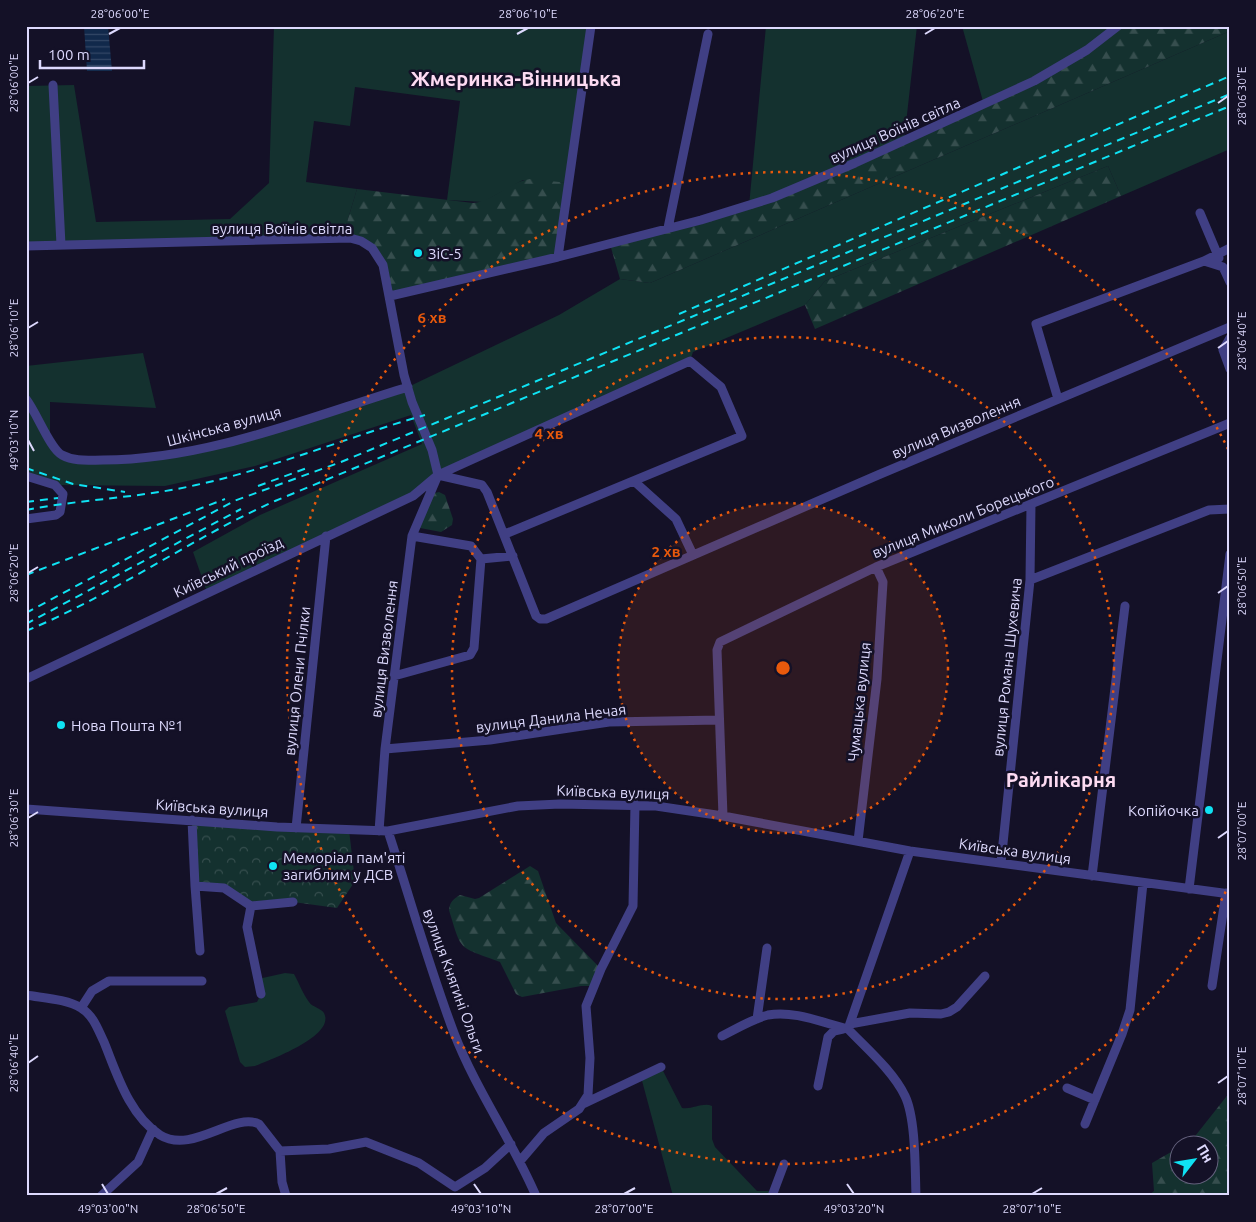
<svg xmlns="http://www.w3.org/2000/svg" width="1256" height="1222" viewBox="0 0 1256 1222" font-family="Ubuntu,sans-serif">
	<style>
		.green { fill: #14312f }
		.forest { fill: url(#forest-firs) }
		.park { fill: url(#park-crowns) }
		.water { fill: url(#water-rules) }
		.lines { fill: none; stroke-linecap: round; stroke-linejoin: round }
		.minor { stroke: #403f84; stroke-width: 9 }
		.rail { stroke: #0fe2f3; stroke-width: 2; stroke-dasharray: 8 6; stroke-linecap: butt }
		.ticks { fill: none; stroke: #ddd9fd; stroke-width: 2 }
		.ring { fill: none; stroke: #e8590c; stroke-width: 2.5; stroke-dasharray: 2.5 5 }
		.poi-dot { fill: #0fe2f3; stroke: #141127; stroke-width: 2 }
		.labels { text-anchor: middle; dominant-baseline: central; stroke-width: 5; stroke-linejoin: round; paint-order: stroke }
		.street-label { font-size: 15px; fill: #ddd9fd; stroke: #141127 }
		.poi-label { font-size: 15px; fill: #ddd9fd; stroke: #141127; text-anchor: start }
		.district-label { font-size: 20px; font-weight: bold; fill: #fddbf2; stroke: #141127 }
		.centre { fill: #e8590c; stroke: #141127; stroke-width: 2.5 }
		.ring-label { font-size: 15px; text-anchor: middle; font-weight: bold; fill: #e8590c; stroke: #141127; stroke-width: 5; stroke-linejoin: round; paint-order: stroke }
		.neatline { fill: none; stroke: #ddd9fd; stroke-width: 2 }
		.ticks-label { font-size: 12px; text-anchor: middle; fill: #ddd9fd }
	</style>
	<defs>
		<pattern id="forest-firs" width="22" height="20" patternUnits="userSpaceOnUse" patternTransform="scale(1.25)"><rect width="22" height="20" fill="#14312f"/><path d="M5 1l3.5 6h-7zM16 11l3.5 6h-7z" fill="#364e4e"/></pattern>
		<pattern id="park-crowns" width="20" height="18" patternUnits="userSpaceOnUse" patternTransform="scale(1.25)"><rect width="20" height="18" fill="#14312f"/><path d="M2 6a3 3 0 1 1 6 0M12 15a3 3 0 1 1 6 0" fill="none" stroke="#364e4e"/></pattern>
		<pattern id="water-rules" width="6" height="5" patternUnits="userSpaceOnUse" patternTransform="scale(1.25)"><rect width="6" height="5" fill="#11294b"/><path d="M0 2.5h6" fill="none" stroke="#334766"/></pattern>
	</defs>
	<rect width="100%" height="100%" fill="#141127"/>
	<path class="green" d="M274,26H591L569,183L523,180L483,202L447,200L460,101L355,87L350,126L314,121L306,182L357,189L342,239L26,246V86L74,85L96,222L230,219L269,183Z
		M766,26H917L904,141L749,206Z
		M962,26H1118L1103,39L984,105Z
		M1230,31V149L1121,196L1108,166L825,281L805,305L693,352L690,361L438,475L427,486L207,592L193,552L260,515L422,444L411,415L255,466L165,486L55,485L26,476V366L143,353L156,408L50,402V442L68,458L172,455L408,387L559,315L620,279L650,283Z
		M285,973L294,974C299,983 303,994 309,1002C312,1007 321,1008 324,1013C336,1036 269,1060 255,1066L245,1067L240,1062L225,1011L229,1007L257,1002L261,994L258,979Z
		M661,1067L682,1108C692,1110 703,1102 712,1106V1139L715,1147L757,1191H773L772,1196H673L641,1077Z"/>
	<path class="forest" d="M1118,26H1230V31L650,283L620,279L610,244L749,206L1034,81Z
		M1108,166L1121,196L815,329L805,305L825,281Z
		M530,179L569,183L558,257L390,296L372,248L342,239L357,189L473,203C495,201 508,182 530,179Z
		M439,492L445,495L453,519L452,525L441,532L415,527L431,494Z
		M530,866L538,871L556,923L601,969L594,986H581L522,997L516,994L500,962C458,946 462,953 449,910C450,902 453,899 460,895L475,899L479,898Z
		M1230,1092V1196H1148L1154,1191L1152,1163L1178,1148V1174H1208V1144H1184L1192,1140Z"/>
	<path class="park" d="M192,820L349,830L355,881L337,908L293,902L251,906L228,890L195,886Z"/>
	<path class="water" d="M84,26H108L112,71H87Z"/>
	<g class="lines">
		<path class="minor" d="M53,85L61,245
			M1200,213L1219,258
			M668,228L708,34
			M26,246L350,238L361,241L372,248L383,265L404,375L412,402L432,450L438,475L412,536L385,749L379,831
			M1230,248L1204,261L1223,267L1230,282
			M558,257L591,26
			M390,296L558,257L701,220L772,198L855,163L1034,81L1087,50L1118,26
			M1230,338L1223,350L1230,369
			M26,399C37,413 50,449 62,455C75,462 89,460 103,460C206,460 310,417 408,387
			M1058,399L1036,324L1204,261
			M438,475L482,485L487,492L536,616L540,619H546L878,475L1230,327
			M26,476L55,485L63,494L60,512L56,515L26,519
			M635,482L676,519L693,555
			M481,559L513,556
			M1030,580L1209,510L1230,509
			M394,676L470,655L474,648L481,559L471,546L412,536
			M26,679L413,496L438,475L690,361L721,387L742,436L505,534
			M385,749L490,740L609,722L719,720
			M26,809L277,827L388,831L518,806L560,804L656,806L723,816L910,851L1230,894
			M723,816L717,650L720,642L876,567L1230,423
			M192,820L195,886L224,888L251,906L247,927L261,994
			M296,828L326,536
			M388,831C410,898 429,967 454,1033C476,1090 512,1140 536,1196
			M858,841L877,679L883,582L876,567
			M1001,863L1030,580L1031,504
			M1092,876L1125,606
			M195,886L200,951
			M1189,889L1230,554
			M251,906L293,902
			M1212,986L1226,893
			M26,995C43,998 67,999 81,1008C94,1016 98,1030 104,1042C117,1074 129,1115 160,1135C192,1155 233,1112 259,1124L280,1151L282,1182L286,1196
			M81,1008L92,991L109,981H202
			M757,1019L767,948
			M850,1024L910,1013L941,1014L949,1012L957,1007L985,976
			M848,1029C867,1049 893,1071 905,1096C916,1119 915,1170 916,1196
			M848,1029L910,851
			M722,1036C736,1029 752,1019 768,1015C794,1010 823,1023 848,1029
			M818,1086L828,1037L834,1031L843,1029
			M1067,1088L1095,1100
			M583,1104L661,1067
			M1085,1124L1122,1034L1130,1010L1143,883
			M280,1151L329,1149L366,1142L419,1163L455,1187L485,1168L511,1144
			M520,1161L544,1133L579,1109L588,1095L590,1058L586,1006L601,969L633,906L635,804
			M101,1196L138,1162L153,1129
			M772,1196L784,1164"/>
		<path class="rail" d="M679,314L1230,76
			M26,468L73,484L125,492
			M258,486L307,468
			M26,502L58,498
			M26,510C82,499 140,498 196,485C274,468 348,437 425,415
			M26,575L225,499
			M26,613L234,501L341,462L1230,94
			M26,624L241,509
			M26,631C113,595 190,539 275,501L1230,106"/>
	</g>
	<path class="ticks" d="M109,34L120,28M517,34L528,28M925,34L935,28M28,83L38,77M1218,103L1228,96M28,328L38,322M1218,348L1228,341M28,440L34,451M28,573L38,567M1218,593L1228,586M28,818L38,812M1218,838L1228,831M28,1063L38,1056M1218,1083L1228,1076M102,1184L108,1194M474,1184L481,1194M847,1184L854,1194M216,1194L227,1188M624,1194L635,1188M1032,1194L1042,1188"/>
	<circle cx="783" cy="668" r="165" fill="#e8590c" fill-opacity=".12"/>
	<g class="ring">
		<circle cx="783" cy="668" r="165"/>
		<circle cx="783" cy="668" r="331"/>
		<path d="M1229 885A496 496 0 1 1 1229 451"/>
	</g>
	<g class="poi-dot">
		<circle cx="418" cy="253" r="5"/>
		<circle cx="61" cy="725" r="5"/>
		<circle cx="1209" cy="810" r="5"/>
		<circle cx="273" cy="866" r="5"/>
	</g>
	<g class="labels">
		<g class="street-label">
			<text transform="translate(895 130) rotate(-24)">вулиця Воїнів світла</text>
			<text x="282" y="228">вулиця Воїнів світла</text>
			<text transform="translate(224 426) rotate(-15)">Шкінська вулиця</text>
			<text transform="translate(956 427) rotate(-23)">вулиця Визволення</text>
			<text transform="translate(963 517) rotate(-22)">вулиця Миколи Борецького</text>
			<text transform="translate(228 567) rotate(-26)">Київський проїзд</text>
			<text transform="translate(384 649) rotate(-83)">вулиця Визволення</text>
			<text transform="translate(1007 667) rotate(-84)">вулиця Романа Шухевича</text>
			<text transform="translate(297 681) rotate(-84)">вулиця Олени Пчілки</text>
			<text transform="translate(859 702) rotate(-84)">Чумацька вулиця</text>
			<text transform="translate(551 718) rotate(-7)">вулиця Данила Нечая</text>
			<text transform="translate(613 792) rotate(2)">Київська вулиця</text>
			<text transform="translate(212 808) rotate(4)">Київська вулиця</text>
			<text transform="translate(1015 851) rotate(8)">Київська вулиця</text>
			<text transform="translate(454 981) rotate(70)">вулиця Княгині Ольги</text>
		</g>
		<g class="poi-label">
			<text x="428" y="253">ЗіС-5</text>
			<text x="71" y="725">Нова Пошта №1</text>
			<text x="1199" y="810" text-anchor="end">Копійочка</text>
			<text x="283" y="857">Меморіал пам'яті<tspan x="283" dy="17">загиблим у ДСВ</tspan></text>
		</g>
		<g class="district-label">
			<text x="516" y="78">Жмеринка-Вінницька</text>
			<text x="1061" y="779">Райлікарня</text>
		</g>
	</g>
	<circle cx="783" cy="668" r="8" class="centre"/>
	<g class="ring-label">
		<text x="432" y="323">6 хв</text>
		<text x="549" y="439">4 хв</text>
		<text x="666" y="557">2 хв</text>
	</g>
	<rect width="1256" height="1222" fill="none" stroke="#141127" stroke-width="55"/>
	<g transform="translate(1194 1160) rotate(59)"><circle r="24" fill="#141127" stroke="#64617d"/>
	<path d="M0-4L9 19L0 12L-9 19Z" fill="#0fe2f3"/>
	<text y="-8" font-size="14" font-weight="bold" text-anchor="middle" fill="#ddd9fd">Пн</text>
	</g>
	<path d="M40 60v8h104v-8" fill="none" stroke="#ddd9fd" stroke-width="2.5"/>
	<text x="48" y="60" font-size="15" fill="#ddd9fd" stroke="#141127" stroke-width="4" paint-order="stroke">100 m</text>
	<rect x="28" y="28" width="1200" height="1166" class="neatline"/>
	<g class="ticks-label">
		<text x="120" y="18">28°06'00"E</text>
		<text x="528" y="18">28°06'10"E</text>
		<text x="935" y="18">28°06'20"E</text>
		<text transform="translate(14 83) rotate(-90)" y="4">28°06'00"E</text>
		<text transform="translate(1242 96) rotate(-90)" y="4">28°06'30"E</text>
		<text transform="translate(14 328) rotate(-90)" y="4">28°06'10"E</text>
		<text transform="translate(1242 341) rotate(-90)" y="4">28°06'40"E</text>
		<text transform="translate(14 440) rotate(-90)" y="4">49°03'10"N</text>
		<text transform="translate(14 573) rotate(-90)" y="4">28°06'20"E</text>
		<text transform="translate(1242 586) rotate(-90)" y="4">28°06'50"E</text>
		<text transform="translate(14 818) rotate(-90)" y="4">28°06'30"E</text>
		<text transform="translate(1242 831) rotate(-90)" y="4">28°07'00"E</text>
		<text transform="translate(14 1063) rotate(-90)" y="4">28°06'40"E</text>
		<text transform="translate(1242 1076) rotate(-90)" y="4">28°07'10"E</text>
		<text x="108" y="1213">49°03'00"N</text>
		<text x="216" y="1213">28°06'50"E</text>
		<text x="481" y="1213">49°03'10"N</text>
		<text x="624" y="1213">28°07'00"E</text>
		<text x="854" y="1213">49°03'20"N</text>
		<text x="1032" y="1213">28°07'10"E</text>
	</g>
</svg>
